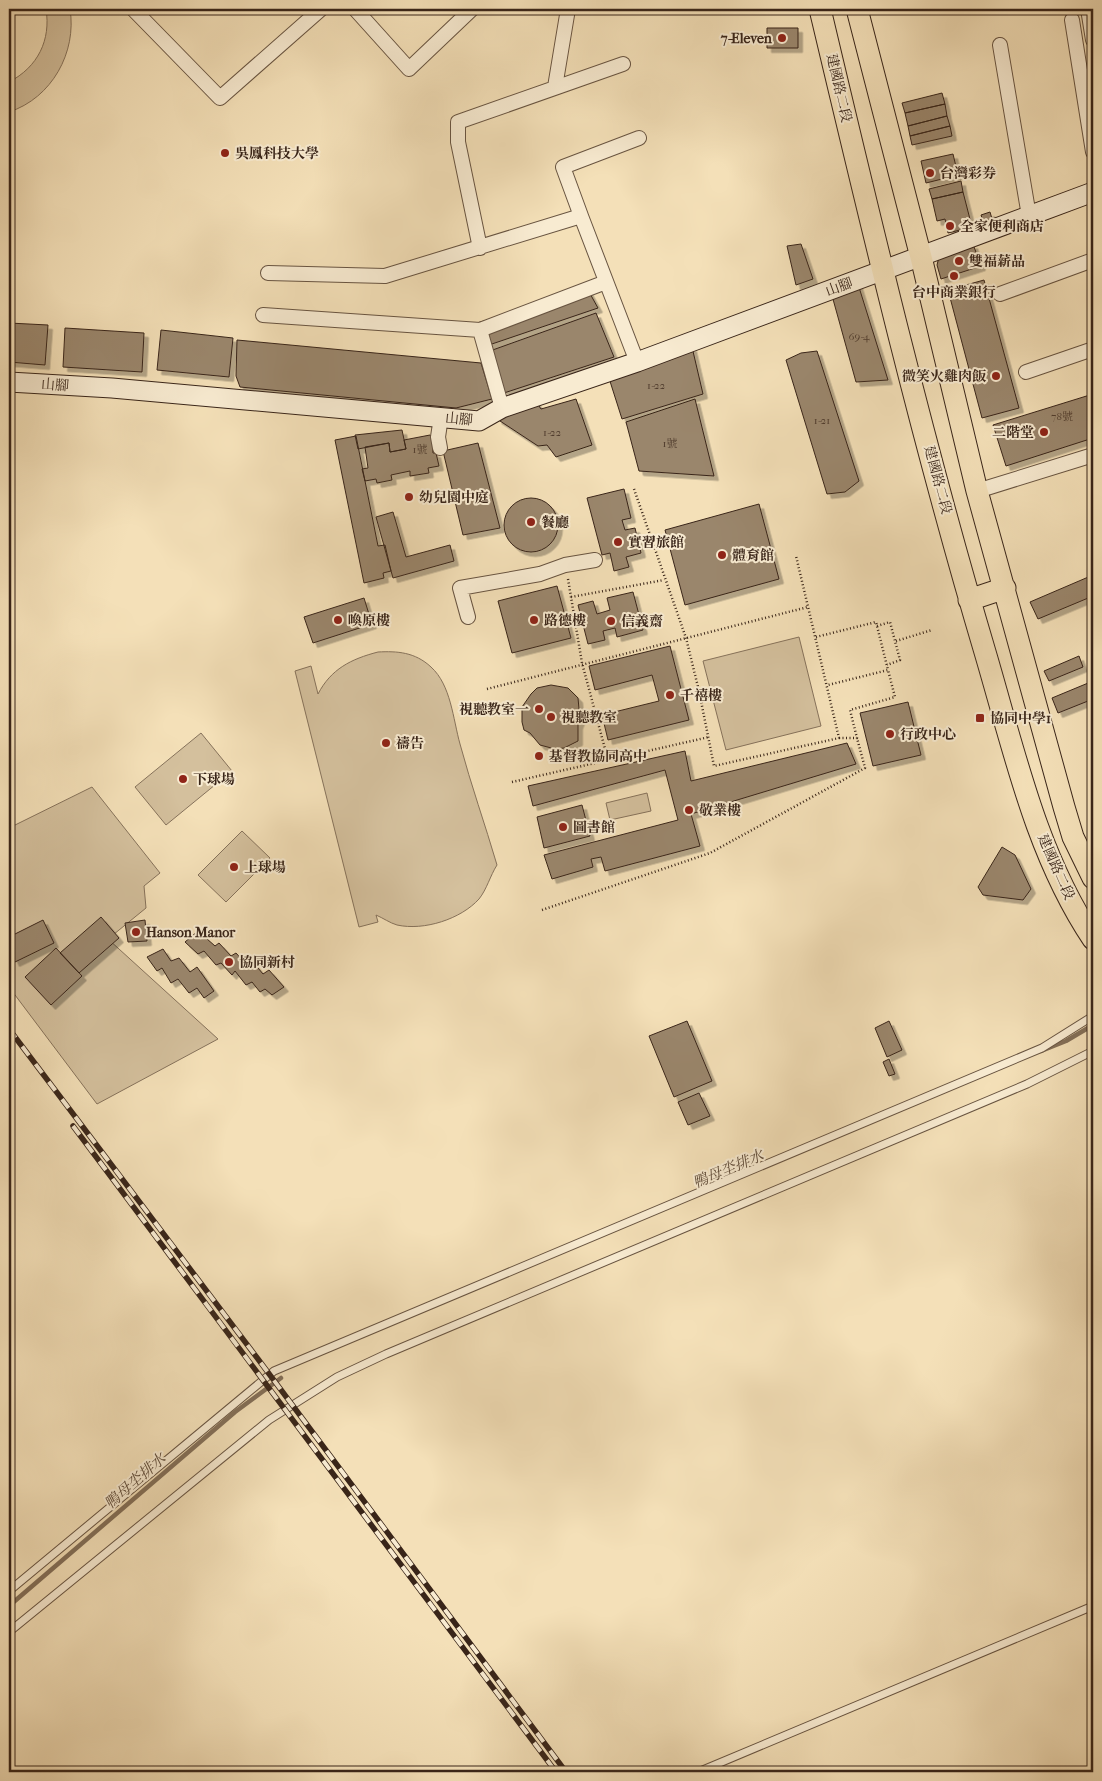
<svg xmlns="http://www.w3.org/2000/svg" width="1102" height="1781" viewBox="0 0 1102 1781" font-family="'IM FELL French Canon','Noto Serif TC',serif">
	<style>
		.green { fill: #d4c09d; stroke: #86725b }
		.lines { fill: none; stroke-linecap: round; stroke-linejoin: round }
		.stream { stroke: #836f58; stroke-width: 4.5 }
		.building { fill: #9a866c; stroke: #392519; filter: url(#shadow) }
		.lane-casing { stroke: #685441; stroke-width: 9 }
		.street-casing { stroke: #685441; stroke-width: 16 }
		.secondary-casing { stroke: #392519; stroke-width: 21 }
		.primary-casing { stroke: #392519; stroke-width: 23 }
		.path { stroke: #392519; stroke-width: 2.5; stroke-dasharray: 1 2.5; stroke-linecap: butt }
		.lane { stroke: #f8ebd1; stroke-width: 7 }
		.street { stroke: #f8ebd1; stroke-width: 14 }
		.secondary { stroke: #f8ebd1; stroke-width: 19 }
		.primary { stroke: #f4e0b8; stroke-width: 21 }
		.rail-casing { stroke: #392519; stroke-width: 5.5 }
		.rail { stroke: #f8ebd1; stroke-width: 4; stroke-dasharray: 11; stroke-linecap: butt }
		.poi-dot { fill: #8f2418; stroke: #f8ebd1; stroke-width: 2 }
		.labels { text-anchor: middle; dominant-baseline: central; stroke-width: 4; stroke-linejoin: round; paint-order: stroke }
		.number-label { font-size: 11px; fill: #513d2e }
		.poi-label { font-size: 14px; font-weight: bold; fill: #392519; stroke: #f8ebd1; text-anchor: start }
		.street-label { font-size: 14px; fill: #392519; stroke: #f8ebd1 }
		.water-label { font-size: 15px; font-style: italic; fill: #5e4a38; stroke: #f8ebd1 }
	</style>
	<defs>
		<filter id="shadow"><feDropShadow dx="4.5" dy="4.5" stdDeviation="0" flood-color="#0004"/></filter>
	</defs>
	<rect width="100%" height="100%" fill="#f4e0b8"/>
	<filter id="stains"><feTurbulence type="fractalNoise" baseFrequency=".004" numOctaves="4"/><feColorMatrix values="0 0 0 0 .2 0 0 0 0 .09 0 0 0 0 .02 0 0 0 .5 -.17"/></filter>
	<radialGradient id="worn" r=".72"><stop offset=".6" stop-color="#630" stop-opacity="0"/><stop offset="1" stop-color="#630" stop-opacity=".3"/></radialGradient>
	<path class="green" d="M46,9H70C77,52 52,98 9,112V82C38,67 51,40 46,9Z
		M799,637L821,726L726,750L703,661Z
		M378,652C397,651 415,652 431,667C451,685 453,719 460,744C471,785 485,824 497,865C490,876 487,889 479,899C461,919 424,931 397,925C390,923 383,918 376,915L378,922L359,927L295,671L311,666L318,694C331,669 351,659 378,652Z
		M201,733L232,771L166,825L135,787Z
		M92,787L160,873L144,886L146,908L108,939L218,1039L97,1104L9,987V828Z
		M647,793L651,811L610,820L606,803Z
		M242,831L270,858L226,902L198,875Z"/>
	<g class="lines">
		<path class="stream" d="M1041,1051L1066,1041L1093,1025
			M9,1606L235,1412L281,1378"/>
	</g>
	<path class="building" d="M767,28H798V48H767Z
		M942,93L945,104L905,113L902,103Z
		M945,104L947,116L908,126L905,113Z
		M947,116L950,126L910,136L908,126Z
		M950,126L952,136L912,145L910,136Z
		M953,154L958,175L926,183L921,161Z
		M961,181L963,192L932,199L929,189Z
		M963,192L972,227L948,233L945,219L937,221L932,199Z
		M990,212L993,222L984,224L981,215Z
		M801,244L813,279L796,285L787,246Z
		M973,244L981,266L941,279L937,265L939,257Z
		M984,280L1019,408L982,418L948,290Z
		M858,284L888,380L856,382L831,292Z
		M588,290L598,308L486,346L477,323Z
		M596,313L614,357L504,393L487,352Z
		M9,323L48,325L45,365L9,362Z
		M65,328L144,333L142,372L63,367Z
		M161,330L233,338L229,377L157,370Z
		M237,340L481,363L492,399L456,408L240,387L236,376Z
		M692,347L703,394L622,419L608,375Z
		M817,351L859,481L845,492L827,494L786,360L801,353Z
		M1093,394V438L1006,466L993,425Z
		M576,399L592,445L556,457L547,445L538,446L497,419L535,400L541,409Z
		M695,399L714,476L639,471L626,422Z
		M402,430L406,449L390,452L389,443L358,449L355,435Z
		M430,435L432,438L433,453H436L439,466L428,468L429,473L410,476V471L391,475L392,480L377,483L376,479L365,481L362,469L368,468L365,447L389,443L390,452L406,449L404,440Z
		M356,436L378,546L385,545L391,571L383,573L384,578L364,583L335,440Z
		M478,443L500,528L463,535L443,451Z
		M624,489L631,518L622,520L625,530L635,528L641,553L626,557L629,567L614,571L610,553L602,555L587,498Z
		M504 525a27 27 0 1 1 54 0a27 27 0 1 1-54 0Z
		M759,504L779,579L685,605L665,530Z
		M393,512L406,557L450,545L454,561L393,578L376,517Z
		M1093,575V596L1038,619L1030,602Z
		M557,586L571,638L512,653L498,601Z
		M633,592L643,630L617,637L615,628L603,631L605,640L588,644L578,605L593,601L597,614L610,610L607,598Z
		M364,598L372,624L313,643L304,617Z
		M670,646L689,720L608,740L602,715L659,701L652,675L595,690L589,666Z
		M1079,656L1083,667L1049,681L1044,671Z
		M1093,681V699L1058,713L1052,698Z
		M551,685L568,688L578,698L580,720L578,725V741L564,748L555,749L540,745L530,733L524,730L522,722V707L531,694L537,688Z
		M908,702L921,755L873,766L860,713Z
		M847,743L856,764L691,814L700,846L605,871L601,857L591,859L593,867L552,879L544,855L678,820L665,770L533,806L528,786L685,751L691,781Z
		M582,805L590,836L544,848L537,817Z
		M1002,847L1015,855L1031,889L1023,900L983,895L978,887Z
		M101,917L119,938L79,973L60,953Z
		M43,920L54,943L15,962L9,949V937Z
		M145,920L147,941L128,942L125,923Z
		M198,931L215,946L219,943L231,956L236,953L247,965L253,962L263,974L269,970L284,987L272,995L265,989L260,992L252,982L246,985L235,971L232,975L221,963L216,965L204,951L198,954L185,942Z
		M56,948L82,976L51,1005L25,977Z
		M163,949L171,961L179,958L190,972L197,967L214,991L204,998L197,988L189,993L178,979L171,983L162,968L157,971L147,957Z
		M687,1021L712,1081L674,1097L649,1036Z
		M889,1021L902,1050L887,1057L875,1028Z
		M889,1059L895,1074L889,1076L883,1062Z
		M699,1093L710,1116L688,1125L678,1102Z"/>
	<g class="lines">
		<defs>
			<path id="lane" d="M9,1591L274,1371L1042,1048L1093,1016
				M9,1632L269,1420L337,1377L386,1354L1027,1084L1093,1051
				M698,1772L1093,1606"/>
			<path id="street" d="M133,9L220,98L321,9
				M355,9L409,69L472,9
				M1088,9L1093,40
				M1072,20L1093,152
				M1000,45L1029,216
				M555,87L568,9
				M581,216L563,167L639,138
				M480,248L458,142V122L623,64
				M268,273L385,276L581,216L637,362
				M1000,294L1093,260
				M263,315L480,330L606,282
				M480,330L502,408
				M1026,372L1093,349
				M440,448L438,437L441,417
				M977,491L1093,455
				M468,617L460,588L540,574L565,565L595,560"/>
			<path id="secondary" d="M9,382L112,388L479,421L502,408L637,362L1093,192"/>
			<path id="primary" d="M820,9C871,224 922,440 985,652C1014,750 1036,854 1093,939
				M857,9L921,257L977,491L1064,807L1073,837L1093,878
				M969,600L1005,588"/>
		</defs>
		<use href="#lane" class="lane-casing"/>
		<use href="#street" class="street-casing"/>
		<use href="#secondary" class="secondary-casing"/>
		<use href="#primary" class="primary-casing"/>
		<path class="path" d="M634,489L686,638L699,691L714,766L839,738L796,556
			M568,579L582,663L608,760
			M571,597L664,580
			M877,626L890,622L900,660L887,665
			M816,637L876,622L888,670L828,685
			M896,641L932,630
			M487,689L808,607
			M839,738H857L850,710L895,697L888,670
			M512,782L709,737
			M542,910L710,853L865,768L857,738"/>
		<use href="#lane" class="lane"/>
		<use href="#street" class="street"/>
		<use href="#secondary" class="secondary"/>
		<use href="#primary" class="primary"/>
		<defs>
			<path id="rail" d="M9,1029L258,1359L566,1772
				M73,1126L556,1772"/>
		</defs>
		<use href="#rail" class="rail-casing"/>
		<use href="#rail" class="rail"/>
	</g>
	<g class="poi-dot">
		<circle cx="782" cy="38" r="5"/>
		<circle cx="225" cy="153" r="5"/>
		<circle cx="930" cy="173" r="5"/>
		<circle cx="950" cy="226" r="5"/>
		<circle cx="959" cy="261" r="5"/>
		<circle cx="954" cy="276" r="5"/>
		<circle cx="996" cy="376" r="5"/>
		<circle cx="1044" cy="432" r="5"/>
		<circle cx="409" cy="497" r="5"/>
		<circle cx="531" cy="522" r="5"/>
		<circle cx="618" cy="542" r="5"/>
		<circle cx="722" cy="555" r="5"/>
		<circle cx="338" cy="620" r="5"/>
		<circle cx="534" cy="620" r="5"/>
		<circle cx="611" cy="621" r="5"/>
		<circle cx="670" cy="695" r="5"/>
		<circle cx="539" cy="709" r="5"/>
		<circle cx="551" cy="717" r="5"/>
		<rect x="975" y="713" width="10" height="10" rx="2.5"/>
		<circle cx="890" cy="734" r="5"/>
		<circle cx="386" cy="743" r="5"/>
		<circle cx="539" cy="756" r="5"/>
		<circle cx="183" cy="779" r="5"/>
		<circle cx="689" cy="810" r="5"/>
		<circle cx="563" cy="827" r="5"/>
		<circle cx="234" cy="867" r="5"/>
		<circle cx="136" cy="932" r="5"/>
		<circle cx="229" cy="962" r="5"/>
	</g>
	<g class="labels">
		<g class="number-label">
			<text x="859" y="336">69-4</text>
			<text x="656" y="385">1-22</text>
			<text x="1062" y="416">78號</text>
			<text x="822" y="420">1-21</text>
			<text x="552" y="432">1-22</text>
			<text x="670" y="443">1號</text>
			<text x="420" y="449">1號</text>
		</g>
		<g class="poi-label">
			<text x="772" y="38" text-anchor="end">7-Eleven</text>
			<text x="235" y="153">吳鳳科技大學</text>
			<text x="940" y="173">台灣彩券</text>
			<text x="960" y="226">全家便利商店</text>
			<text x="969" y="261">雙福薪品</text>
			<text x="954" y="292" text-anchor="middle">台中商業銀行</text>
			<text x="986" y="376" text-anchor="end">微笑火雞肉飯</text>
			<text x="1034" y="432" text-anchor="end">二階堂</text>
			<text x="419" y="497">幼兒園中庭</text>
			<text x="541" y="522">餐廳</text>
			<text x="628" y="542">實習旅館</text>
			<text x="732" y="555">體育館</text>
			<text x="348" y="620">喚原樓</text>
			<text x="544" y="620">路德樓</text>
			<text x="621" y="621">信義齋</text>
			<text x="680" y="695">千禧樓</text>
			<text x="529" y="709" text-anchor="end">視聽教室一</text>
			<text x="561" y="717">視聽教室</text>
			<text x="990" y="718">協同中學1</text>
			<text x="900" y="734">行政中心</text>
			<text x="396" y="743">禱告</text>
			<text x="549" y="756">基督教協同高中</text>
			<text x="193" y="779">下球場</text>
			<text x="699" y="810">敬業樓</text>
			<text x="573" y="827">圖書館</text>
			<text x="244" y="867">上球場</text>
			<text x="146" y="932">Hanson Manor</text>
			<text x="239" y="962">協同新村</text>
		</g>
		<g class="street-label">
			<text transform="translate(839 88) rotate(77)">建國路二段</text>
			<text transform="translate(839 287) rotate(-20)">山腳</text>
			<text transform="translate(55 385) rotate(4)">山腳</text>
			<text transform="translate(459 419) rotate(5)">山腳</text>
			<text transform="translate(938 480) rotate(75)">建國路二段</text>
			<text transform="translate(1056 867) rotate(66)">建國路二段</text>
		</g>
		<g class="water-label">
			<text transform="translate(728 1169) rotate(-23)">鴨母坔排水</text>
			<text transform="translate(135 1481) rotate(-41)">鴨母坔排水</text>
		</g>
	</g>
	<rect width="1102" height="1781" fill="none" stroke="#f4e0b8" stroke-width="30"/>
	<rect x="10" y="10" width="1082" height="1761" fill="none" stroke="#392519" stroke-width="2.5"/>
	<rect x="15" y="15" width="1072" height="1751" fill="none" stroke="#392519"/>
	<rect width="100%" height="100%" filter="url(#stains)"/>
	<rect width="100%" height="100%" fill="url(#worn)"/>
</svg>
